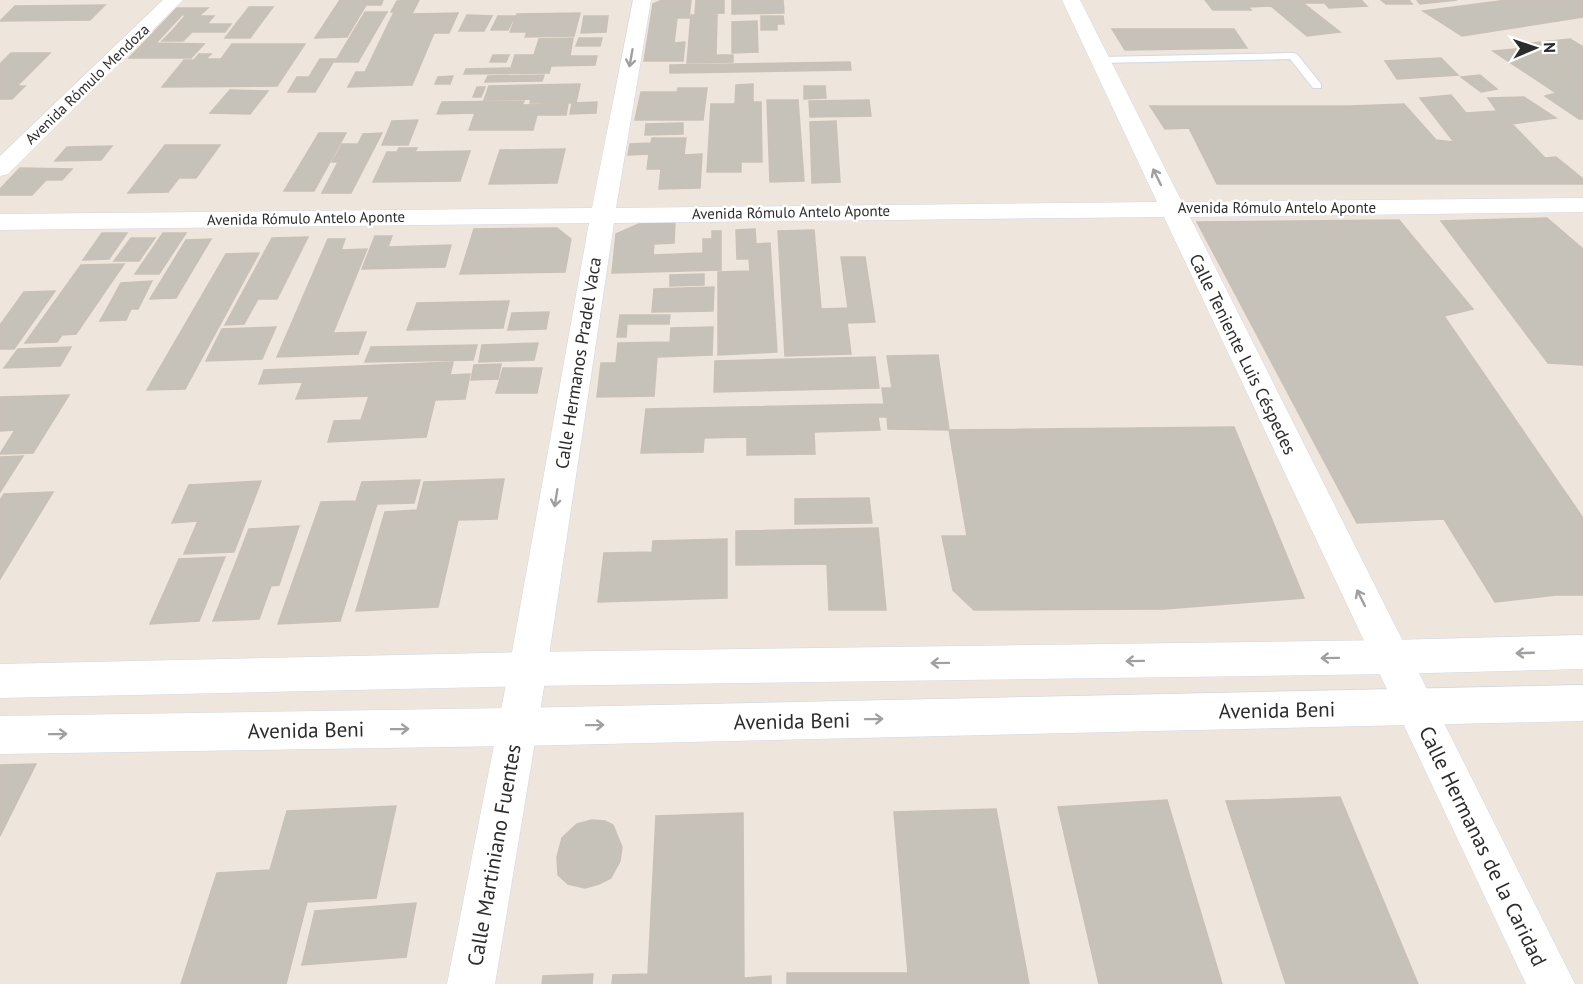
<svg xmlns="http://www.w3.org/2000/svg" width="1583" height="984" viewBox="0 0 1583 984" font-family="'PT Sans',sans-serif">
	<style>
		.building { fill: #c6c1b9; stroke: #cac1b6; stroke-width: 1.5 }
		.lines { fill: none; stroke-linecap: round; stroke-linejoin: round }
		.lane-casing { stroke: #d2d7e5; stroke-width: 2 }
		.street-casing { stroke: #d2d7e5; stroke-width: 1 }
		.secondary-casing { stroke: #d2d7e5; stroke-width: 1 }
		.lane { fill: #fff; fill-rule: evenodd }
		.street { fill: #fff; fill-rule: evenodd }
		.secondary { fill: #fff; fill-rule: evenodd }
		.oneway { stroke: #a0a0a0 }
		.labels { text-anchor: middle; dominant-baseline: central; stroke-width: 5; stroke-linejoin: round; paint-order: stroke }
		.far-street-label { font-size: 15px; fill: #2c2c2c; stroke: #fff }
		.street-label { font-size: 18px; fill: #2c2c2c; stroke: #fff }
		.near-street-label { font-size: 21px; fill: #2c2c2c; stroke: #fff }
	</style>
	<rect width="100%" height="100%" fill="#eee5dd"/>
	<path class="building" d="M340,0H383L381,5H366L347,37L315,38Z
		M419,0L412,14L458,13L449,33H434L412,85L348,87L356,72H365L394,12H391L397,1Z
		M662,0H691L689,18H677L674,43L685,42L683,61H644L653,4Z
		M696,0H724V13L695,14Z
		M732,0H783L784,13L732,14Z
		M1205,0H1322L1325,3H1303L1340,32L1307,36L1271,6L1248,7L1251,10H1213Z
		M1322,0H1361L1367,6L1329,8Z
		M1381,0H1409L1412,4H1386Z
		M1417,0H1457L1420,4Z
		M1507,0H1583V17L1462,36L1423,11Z
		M105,5L90,20L0,21L15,6Z
		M249,7H273L250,38H225Z
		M177,8H208L200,15H182L156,43L204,44L191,58H129Z
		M365,12H387L358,62H335Z
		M580,13L574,36L525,37L527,32H510L517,14Z
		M467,15L492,16L484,31H459Z
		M691,15H717L716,55H733V62L687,63Z
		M185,16H214L207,24H231L225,32H171Z
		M498,16H515L508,30H491Z
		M584,16H608L606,32L581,33Z
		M761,16H783L784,24H777V30H761Z
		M757,21L758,52L732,53V22Z
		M1112,29H1234L1247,48L1125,50Z
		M170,33H191L183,41H162Z
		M573,38L570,56H597L595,65L551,66L549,73L464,74L466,69L511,68L515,55H534L539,39Z
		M579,38H602L600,46H576Z
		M1570,39L1583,47V85L1521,44Z
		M232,44H305L277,86L162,87L184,60H194L199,54H211L206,59H221Z
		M1527,48L1583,87V119H1579L1545,96L1556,93L1493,51Z
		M11,53H50L17,86H25L12,99H0V64Z
		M493,55H509L506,62H490Z
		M1441,58L1458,75L1397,79L1385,61Z
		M320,59H335L315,92H288L297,77H309Z
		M850,62L851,70L670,73V65Z
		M544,75L542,81L485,82L488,76Z
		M1480,75L1497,89L1481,92L1461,77Z
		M453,76L450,84H435L438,77Z
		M580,84L576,103H530L531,99L484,100L489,86Z
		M753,84V102H761L762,162H741V172H707L711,104H735L736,85Z
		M804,86H825L826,98L804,99Z
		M477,87H485L481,97H473Z
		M678,88H707L703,120H635L641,92H677Z
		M230,90L268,91L250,114L210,113Z
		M1451,95L1466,113L1497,111L1488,98L1524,97L1556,118L1512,124L1545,158L1556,157L1583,179V184H1217L1189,128L1165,129L1150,106H1351L1404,104L1436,140L1454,142L1420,98Z
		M767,100H798L804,181L770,182Z
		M869,100L871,116L810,117L809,101Z
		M524,101L522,105L568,104L566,115H537L533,130H469L475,113L437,114L442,102Z
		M597,102L596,113L570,114L572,103Z
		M418,120L408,145H382L392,121Z
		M836,121L840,182L812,183L810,122Z
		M683,123V134L645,135L646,124Z
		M319,133H346L314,191H284Z
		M382,133L351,193H322L338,162H332L342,144H358L363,134Z
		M652,138H686L684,155L702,154L700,188L659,189L661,169H647L649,154L628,155L630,144L651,143Z
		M165,145H220L196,178H179L168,192L128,193Z
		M112,146L101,160L55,161L67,147Z
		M399,148H417L415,152L470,151L460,181L373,182L387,152H397Z
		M565,149L557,183L489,184L500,150Z
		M20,168L72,169L62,180H46L32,195H0V189Z
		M1547,218L1583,249V365L1548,363L1441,221Z
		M1399,220L1473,309L1444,316L1583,518V595H1556L1495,602L1444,519L1357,523L1197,222Z
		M675,222L674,243L654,244L653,255L703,253V239H712V231H721V270L612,273L616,234L641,223Z
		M557,228L571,239L565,272L460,274L474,229Z
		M755,229L756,244L770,243L777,352L718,355V272L750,271L749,259H737L736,230Z
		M814,230L821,309L848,308L841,257H865L875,322L847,323L851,354L785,356L778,231Z
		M102,233H127L109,259L83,260Z
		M163,233H186L159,274H135Z
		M375,236H392L388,247L451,245L445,267L362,269Z
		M308,237L277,299H258L244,324L225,325L272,238Z
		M131,238H155L139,261H114Z
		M211,239L176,298L150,299L186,240Z
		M328,239H345L341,250L367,249L333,333L366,332L358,354L277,357Z
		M259,253L185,389L147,390L226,254Z
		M124,264L76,334L62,335L57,342L25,343L81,265Z
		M704,274V285L670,286V275Z
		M152,281L138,309H131L126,320L100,321L121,283Z
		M714,287L713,311L652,312L654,289Z
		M55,291L14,349H0V325L24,292Z
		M509,301L503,328L407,330L417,303Z
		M549,312L546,329L508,330L512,313Z
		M620,315H670L669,324H627L626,337H617Z
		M276,327L262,359L206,361L222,329Z
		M713,327L712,355L657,357L654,396L597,397L601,363H616L618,343L670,342L671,328Z
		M538,343L534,360L479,362L482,345Z
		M477,345L473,360L365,362L371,347Z
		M71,347L60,366L4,368L18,349Z
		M938,355L949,430L888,429L887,417H878L880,430L814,432L815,454L747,455V437L704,438L703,452L641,453L646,409L884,404L882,388H892L887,356Z
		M875,357L879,388L714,392L715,361Z
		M453,362L450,375L470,374L465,399L435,400L426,437L328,442L334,421L361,420L369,396L296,399L303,382L259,384L264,370Z
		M501,364L498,379L471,380L474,365Z
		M503,368H542L537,393H496Z
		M69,395L33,453L0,454L15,430L0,431V397Z
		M1234,427L1304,598L1164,609L974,610L953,590L942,536H967L949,430Z
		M23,456L0,492V457Z
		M504,479L497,519L458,520L438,607L356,611L385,512L417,510L424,482Z
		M420,480L414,503L377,504L340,621L278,624L321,502L356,501L362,482Z
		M261,481L234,552L184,554L198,521L172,523L189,485Z
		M53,492L0,579V500L4,494Z
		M869,498L872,523L795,524V499Z
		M299,526L279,585L271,586L259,619L213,621L249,529Z
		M878,528L886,610H829L827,564L736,565V531Z
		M727,539V598L598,602L604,553L652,552L653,541Z
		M225,557L199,621L150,624L179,559Z
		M36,764L0,836V765Z
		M1340,797L1418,984H1286L1226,801Z
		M1167,800L1222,984H1099L1058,807Z
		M396,806L376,898L307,902L286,984H181L217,873L270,870L287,811Z
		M996,809L1029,984H787V973H908L894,812Z
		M743,813L744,978L771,976V984H612L613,975L648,974L656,816Z
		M592,820L605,821L613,825L622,847L620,861L611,878L599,884L585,888L568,884L558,875L557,857L562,838L577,824Z
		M416,903L406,957L302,965L315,911Z
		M593,974L592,984H542L543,976Z"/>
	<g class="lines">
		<defs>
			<path id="lane" d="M1293,53L1297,54L1321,84V88H1313L1290,59L1100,63L1094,60L1100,57Z"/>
			<path id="street" d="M163,0H183L8,174L0,176V156Z
				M633,0H651L616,208L1157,202L1062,0H1080L1182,202L1583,198V212L1190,217L1575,984H1526L1164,217L614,223L547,669L495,984H447L509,669L589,223L0,230V214L592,208Z"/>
			<path id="secondary" d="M1583,635V669L1390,674L528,686L0,698V664L528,652L1390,640Z
				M1583,685V721L517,746L0,754V716L517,708Z"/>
		</defs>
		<use href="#lane" class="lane-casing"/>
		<use href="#street" class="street-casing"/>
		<use href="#secondary" class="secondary-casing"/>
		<use href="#lane" class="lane"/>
		<use href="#street" class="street"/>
		<use href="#secondary" class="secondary"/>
	</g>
	<defs><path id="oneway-shaft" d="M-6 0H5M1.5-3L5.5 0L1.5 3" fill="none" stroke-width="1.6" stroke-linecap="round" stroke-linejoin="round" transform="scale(1.5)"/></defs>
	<g class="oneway">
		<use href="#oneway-shaft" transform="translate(631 58) rotate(100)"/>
		<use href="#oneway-shaft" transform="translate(1157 177) rotate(-116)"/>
		<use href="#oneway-shaft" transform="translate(556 498) rotate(99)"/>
		<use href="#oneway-shaft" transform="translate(1361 598) rotate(-116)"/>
		<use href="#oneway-shaft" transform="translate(1525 653) rotate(178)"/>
		<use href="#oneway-shaft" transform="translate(1330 658) rotate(179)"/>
		<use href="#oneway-shaft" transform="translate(1135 661) rotate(179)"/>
		<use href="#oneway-shaft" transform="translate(940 663) rotate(179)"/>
		<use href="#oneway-shaft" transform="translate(874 719) rotate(-1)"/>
		<use href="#oneway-shaft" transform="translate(595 725) rotate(-1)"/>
		<use href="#oneway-shaft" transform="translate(400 729) rotate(-1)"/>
		<use href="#oneway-shaft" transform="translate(58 734) rotate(-1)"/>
	</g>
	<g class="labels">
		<g class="far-street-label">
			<text transform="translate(87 84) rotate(-44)">Avenida Rómulo Mendoza</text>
			<text x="1277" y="207">Avenida Rómulo Antelo Aponte</text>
			<text transform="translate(791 212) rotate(-1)">Avenida Rómulo Antelo Aponte</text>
			<text transform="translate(306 218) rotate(-1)">Avenida Rómulo Antelo Aponte</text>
		</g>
		<g class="street-label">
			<text transform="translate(1243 354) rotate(64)">Calle Teniente Luis Céspedes</text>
			<text transform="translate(578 363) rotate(-81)">Calle Hermanos Pradel Vaca</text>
		</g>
		<g class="near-street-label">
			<text transform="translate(1277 710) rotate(-1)">Avenida Beni</text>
			<text transform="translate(792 721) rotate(-1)">Avenida Beni</text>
			<text transform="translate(306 730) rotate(-1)">Avenida Beni</text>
			<text transform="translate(1483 846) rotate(64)">Calle Hermanas de la Caridad</text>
			<text transform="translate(494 855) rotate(-80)">Calle Martiniano Fuentes</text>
		</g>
	</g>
	<g transform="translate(1535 48) rotate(88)" stroke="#ffffff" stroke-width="4.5" paint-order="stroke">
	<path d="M0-4.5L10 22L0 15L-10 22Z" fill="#2c2c2c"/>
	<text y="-9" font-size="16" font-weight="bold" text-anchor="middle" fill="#2c2c2c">N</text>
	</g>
</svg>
